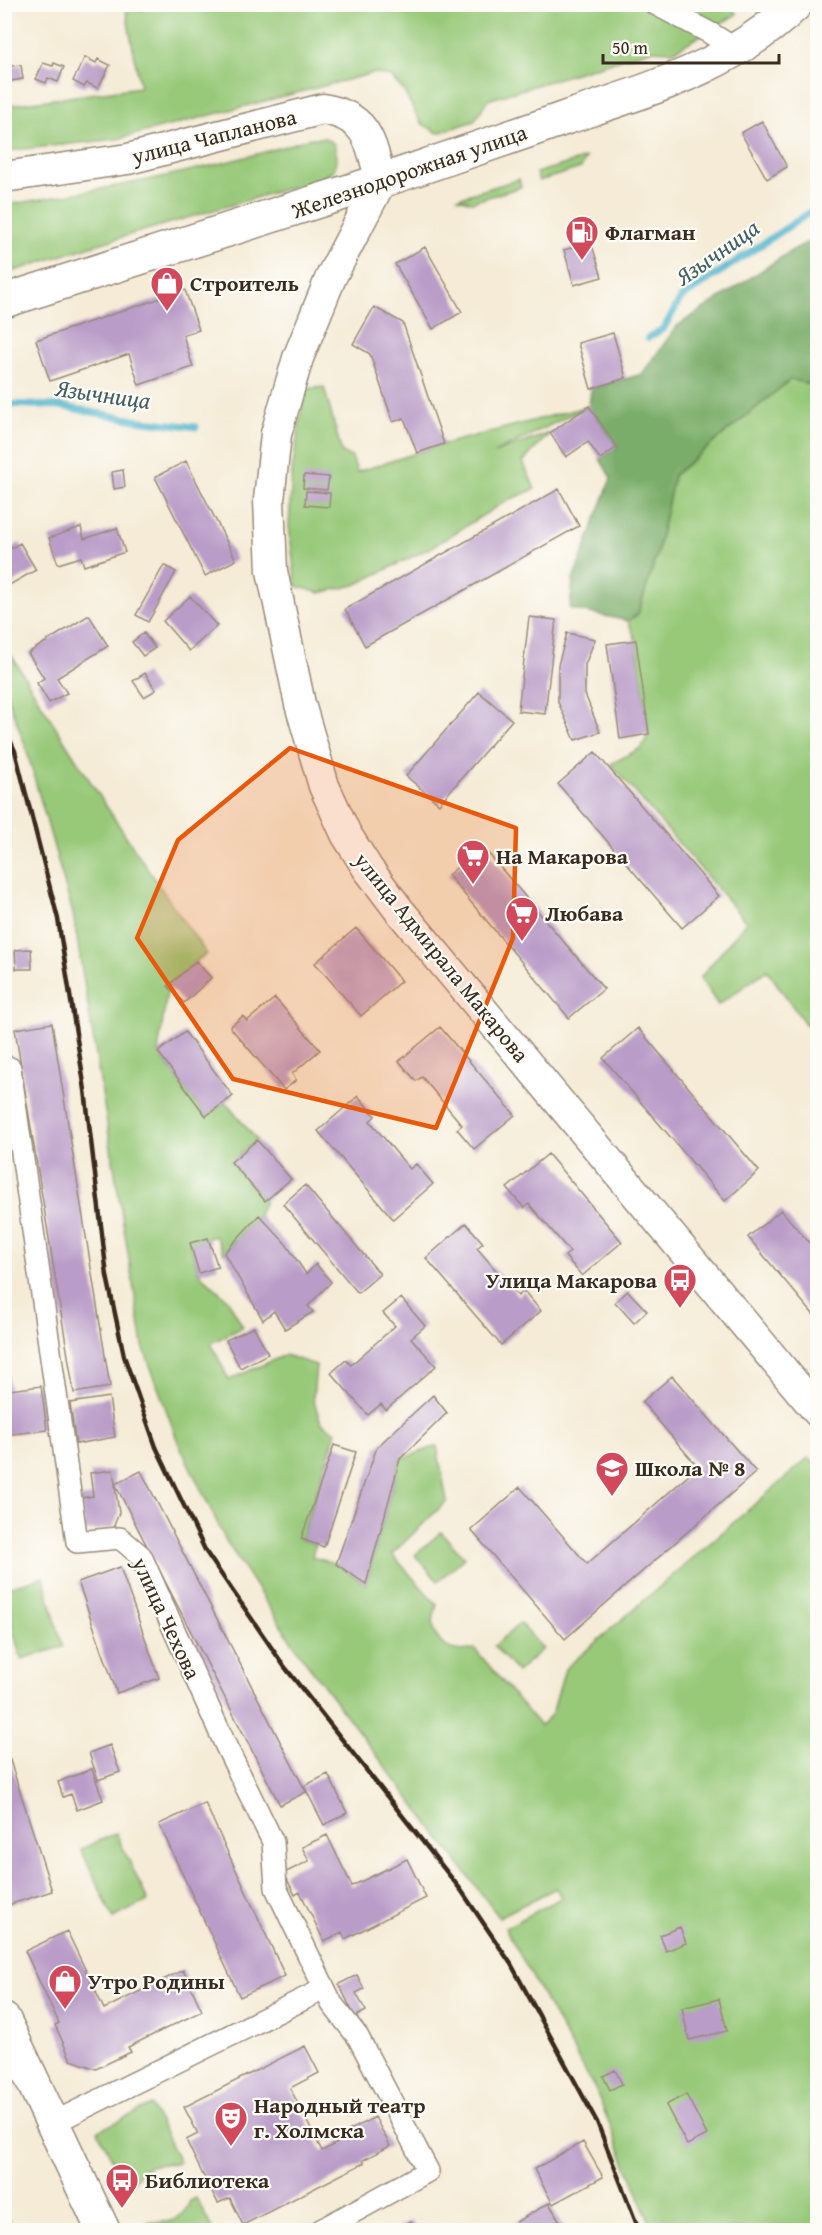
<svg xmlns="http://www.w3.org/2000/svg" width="822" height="2235" viewBox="0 0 822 2235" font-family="'Gentium Book Plus',serif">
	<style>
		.green { fill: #98c979; stroke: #6a7a4c; stroke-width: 1.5 }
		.forest { fill: #7aad69; stroke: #5a6c44; stroke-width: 1.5 }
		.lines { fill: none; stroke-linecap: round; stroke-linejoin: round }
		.stream { stroke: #4bb2ca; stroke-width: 7 }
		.building { fill: #b99cc8 }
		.street-casing { stroke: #988a7a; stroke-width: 24 }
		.secondary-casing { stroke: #988a7a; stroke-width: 33 }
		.primary-casing { stroke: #988a7a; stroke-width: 36 }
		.highway-casing { stroke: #988a7a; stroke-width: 36 }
		.street { stroke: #fff; stroke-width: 21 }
		.secondary { stroke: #fff; stroke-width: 30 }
		.primary { stroke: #fff; stroke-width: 33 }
		.highway { stroke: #fff; stroke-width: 33 }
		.rail { stroke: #3b2a1e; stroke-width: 4.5 }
		.marked { fill: #e8590c; fill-opacity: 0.2; stroke: #e8590c; stroke-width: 4.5; stroke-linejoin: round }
		.labels { text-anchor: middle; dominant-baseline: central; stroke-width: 4.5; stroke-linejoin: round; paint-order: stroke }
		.street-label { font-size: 22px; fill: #3b2a1e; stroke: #fdfcf7 }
		.poi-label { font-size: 22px; font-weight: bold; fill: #3b2a1e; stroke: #fdfcf7; text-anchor: start }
		.water-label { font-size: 24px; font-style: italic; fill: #416063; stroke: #fdfcf7 }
	</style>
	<rect width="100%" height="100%" fill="#fdfcf7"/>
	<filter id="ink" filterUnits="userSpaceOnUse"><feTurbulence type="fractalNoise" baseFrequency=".0167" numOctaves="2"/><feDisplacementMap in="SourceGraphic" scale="12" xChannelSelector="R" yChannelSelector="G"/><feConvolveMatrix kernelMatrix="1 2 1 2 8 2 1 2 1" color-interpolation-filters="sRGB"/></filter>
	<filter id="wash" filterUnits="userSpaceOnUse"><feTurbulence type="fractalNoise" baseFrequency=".008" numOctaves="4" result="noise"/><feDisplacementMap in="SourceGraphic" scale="24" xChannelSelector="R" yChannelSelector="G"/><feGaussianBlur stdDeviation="1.35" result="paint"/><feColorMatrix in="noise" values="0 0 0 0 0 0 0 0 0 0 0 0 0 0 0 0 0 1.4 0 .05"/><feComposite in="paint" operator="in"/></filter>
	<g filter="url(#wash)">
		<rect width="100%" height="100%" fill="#f5ebd6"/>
		<path class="green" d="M729,4L737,14L674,51L651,50L488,100L474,121L438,133L421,123L403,90L391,77L374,73L118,139L5,151L4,106L140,87L125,5Z
			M311,138H325L334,144L337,157L334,170L320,179L88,247L5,274V205C107,189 212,170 311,138Z
			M586,158L581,168L539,181L536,173Z
			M519,179L521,187L472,202L458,198Z
			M791,379L817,387V1017L806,1025L767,970L718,1005L700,978L746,922L611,764L641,748L649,734L636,640L628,621L638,614L657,554L674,475Z
			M324,387L342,453L352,457L357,472L444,444L589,406L494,453L550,433L523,462L535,489L506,501L432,547L355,585L320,593L296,586L289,526L292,471L305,389Z
			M5,645C69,750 135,854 207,954L196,961L168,986L158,1052L206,1116L225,1102L257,1140L231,1162L265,1201L259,1215L224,1253L215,1236L190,1244L199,1273L228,1300L243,1327L211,1343L229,1380L285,1355L316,1365L313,1399L321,1422L336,1432L301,1539L315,1544L312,1557L336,1564L366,1584L400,1459L437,1446L447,1501L392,1554L437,1605C425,1635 444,1657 475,1649L540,1726L552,1714L565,1669L808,1458L817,1465V2230H653L596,2091L505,1928L561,1898L556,1888L499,1917L300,1654L226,1541L178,1442L143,1346L73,914L25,745L5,690Z
			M441,1532L464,1558L438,1581L415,1555Z
			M43,1577L63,1647L21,1659L5,1600V1588Z
			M520,1623L543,1649L517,1672L494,1646Z
			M116,1833L148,1901L113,1918L81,1849Z
			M151,2105L179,2162C168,2167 157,2161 146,2168C137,2173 136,2183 127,2188L98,2131Z
			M196,2198L213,2230H148L145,2224L150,2221C169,2225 183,2219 190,2201Z"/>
		<path class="forest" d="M817,237V387L791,379L674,475L657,554L638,614L628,621L570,609L573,580L611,478L600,459L617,447L589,406L591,389L642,374L677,326L791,251Z"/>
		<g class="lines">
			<path class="stream" d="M648,338L664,328L681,298L818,207
				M4,404L59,406L135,420L196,427"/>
		</g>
		<g id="blocks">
			<path class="building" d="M85,57L96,63L98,59L110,65L98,88L87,83L84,87L73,81Z
				M43,63L53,66L54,63L64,67L58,82L48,78L46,83L36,79Z
				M21,65L23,79L4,82V67Z
				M762,121L787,167L767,179L741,133Z
				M591,242L602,277L574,285L564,250Z
				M425,247L462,312L433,329L395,264Z
				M185,290L199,330L183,335L193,367L139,385L129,354L50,381L36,340Z
				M374,307L403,323L444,444L417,453L404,418L393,422L370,354L353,344Z
				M613,333L626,378L591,389L578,343Z
				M589,406L617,447L600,459L588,442L566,457L550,433Z
				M186,461L236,560L205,576L155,477Z
				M123,470L125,487L114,489L112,472Z
				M304,475L329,477L327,490L303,488Z
				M559,489L579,526L365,646L345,609Z
				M306,491L330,493L329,507L305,505Z
				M81,527L84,539L117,528L125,552L84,566L81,557L58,564L49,538Z
				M20,543L36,570L4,588V552Z
				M164,565L176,572L148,622L136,615Z
				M190,596L217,626L189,651L163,621Z
				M89,615L108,646L57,678L67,693L49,703L37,683L44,678L28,653Z
				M529,617L556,620L545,714L518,711Z
				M144,633L155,648L143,656L132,642Z
				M567,633L595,639L585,665V694L600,732L575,740L558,702V665Z
				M636,640L649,734L620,739L607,644Z
				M145,673L156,690L144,697L133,681Z
				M479,692L512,720L439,804L406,776Z
				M595,752L719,896L682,928L558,784Z
				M482,846L604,989L569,1018L448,875Z
				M356,928L401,981L361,1016L315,963Z
				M31,949L32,969H16L15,950Z
				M196,961L211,978L184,1003L168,986Z
				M275,998L320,1050L292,1074L296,1080L284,1090L230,1027L243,1016L247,1021Z
				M52,1023L110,1387L74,1393L15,1029Z
				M440,1027L515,1115L474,1149L457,1129L462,1125L422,1077L416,1081L399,1061Z
				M638,1028L759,1171L725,1201L603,1058Z
				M185,1032L233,1096L206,1116L158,1052Z
				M358,1096L375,1116L370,1121L398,1155L410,1169L416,1164L433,1184L393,1219L318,1131Z
				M257,1140L291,1179L265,1201L231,1162Z
				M548,1154L622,1242L582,1276L565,1256L570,1252L560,1240L529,1204L524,1208L507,1188Z
				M305,1185L380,1274L358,1293L283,1204Z
				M781,1210L818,1253V1320L748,1237Z
				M259,1215L286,1244L306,1274L316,1264L331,1282L308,1306L313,1312L285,1329L274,1311L263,1320L224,1253Z
				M466,1223L483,1243L477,1248L518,1296L524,1291L541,1311L501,1345L426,1258Z
				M208,1238L218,1267L199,1273L190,1243Z
				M628,1291L647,1311L634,1323L615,1302Z
				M401,1298L425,1326L411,1338L436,1366L386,1410L381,1404L368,1415L331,1373L346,1360L351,1365L395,1326L383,1313Z
				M254,1327L268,1354L240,1368L226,1340Z
				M4,1373H8L10,1390L41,1386L47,1430L4,1435Z
				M672,1376L756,1472L565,1639L471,1530L520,1487L587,1564L698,1467L642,1402Z
				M433,1395L447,1413L400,1459L366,1584L336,1564L377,1447Z
				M109,1397L115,1437L76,1444L70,1403Z
				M334,1445L356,1452L324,1547L301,1539Z
				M113,1470L119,1513L113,1528L85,1531L80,1498L93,1496L90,1473Z
				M141,1471L306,1792L280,1805L115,1484Z
				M120,1567L159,1678L117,1693L78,1582Z
				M110,1745L120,1772L98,1780L89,1753Z
				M7,1751L52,1891L5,1906V1752Z
				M92,1769L103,1800L77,1810L71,1794L63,1797L58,1782Z
				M328,1774L347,1813L324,1825L304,1786Z
				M205,1803L285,1976L240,1997L159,1824Z
				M327,1835L352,1886L407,1859L426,1898L345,1939L342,1932L324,1941L300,1892L295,1895L284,1873L309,1861L302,1847Z
				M680,1927L686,1943L666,1951L660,1935Z
				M67,1931L104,2009L183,1970L202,2011L128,2047L131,2052L96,2069L71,2060L55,2025L59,2023L25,1951Z
				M357,1975L364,1989L356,1993L366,2011L355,2017L339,1984Z
				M719,1999L727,2031L689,2040L682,2008Z
				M305,2046L319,2073L290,2088L322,2151L350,2136L348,2131L375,2117L390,2146L363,2160L364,2163L243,2225L230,2198L218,2203L202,2173L186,2140L198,2134L184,2107Z
				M615,2070L622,2084L610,2090L603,2076Z
				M686,2094L707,2135L687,2145L666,2105Z
				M583,2142L603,2177L553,2204L534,2169Z
				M549,2203L565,2230H521L516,2222Z
				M4,2210L14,2230H4Z
				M411,2221L417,2230H395Z"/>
		</g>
	</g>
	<g filter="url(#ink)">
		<use href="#blocks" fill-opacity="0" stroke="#988a7a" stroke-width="1.5"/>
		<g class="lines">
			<defs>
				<path id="street" d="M655,4L710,33L737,50
					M4,1066L10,1068L77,1542L120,1538L141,1556L226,1746L273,1842L276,1888L332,2004L358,2037L428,2171L321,2230
					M53,2123L324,1989"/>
				<path id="secondary" d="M4,177L128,159L323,109C369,117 370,142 381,181L331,277L298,358L276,434L269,500L272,571L300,704L324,786L346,834L368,869L399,910L818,1412"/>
				<path id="primary" d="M4,301L381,181
					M4,2020L103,2230"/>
				<path id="highway" d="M381,181C443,160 506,139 568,117C648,90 734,65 796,4"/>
			</defs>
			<use href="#street" class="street-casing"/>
			<use href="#secondary" class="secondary-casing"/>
			<use href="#primary" class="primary-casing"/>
			<use href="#highway" class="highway-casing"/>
			<use href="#street" class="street"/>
			<use href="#secondary" class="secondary"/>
			<use href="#primary" class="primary"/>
			<use href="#highway" class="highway"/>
			<path class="rail" d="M4,727L15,751L58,919L85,1090L107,1276L124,1356L156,1447L206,1552L284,1666L461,1890L511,1964L597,2122L639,2230"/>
		</g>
	</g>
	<path class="marked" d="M290,748L516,828L513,938L436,1128L233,1079L137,938L178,840Z"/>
	<defs>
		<symbol id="fuel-pin" viewBox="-11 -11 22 30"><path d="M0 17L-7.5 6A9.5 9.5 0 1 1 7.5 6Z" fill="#d1495b" stroke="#fdfcf7"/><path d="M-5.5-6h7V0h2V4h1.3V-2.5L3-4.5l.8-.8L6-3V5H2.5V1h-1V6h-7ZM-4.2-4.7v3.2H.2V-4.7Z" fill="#fff"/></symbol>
		<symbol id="shop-pin" viewBox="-11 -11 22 30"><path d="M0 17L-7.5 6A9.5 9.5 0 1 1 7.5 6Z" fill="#d1495b" stroke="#fdfcf7"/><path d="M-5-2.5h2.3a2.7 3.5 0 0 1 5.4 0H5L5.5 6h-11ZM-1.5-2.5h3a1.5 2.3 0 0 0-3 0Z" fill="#fff"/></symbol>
		<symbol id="supermarket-pin" viewBox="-11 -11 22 30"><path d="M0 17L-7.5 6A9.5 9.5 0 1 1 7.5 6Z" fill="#d1495b" stroke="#fdfcf7"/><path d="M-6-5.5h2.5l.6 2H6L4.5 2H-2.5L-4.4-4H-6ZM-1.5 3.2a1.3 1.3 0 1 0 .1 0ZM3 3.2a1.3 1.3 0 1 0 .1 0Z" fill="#fff"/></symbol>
		<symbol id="bus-pin" viewBox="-11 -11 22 30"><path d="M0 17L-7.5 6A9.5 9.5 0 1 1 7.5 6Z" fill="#d1495b" stroke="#fdfcf7"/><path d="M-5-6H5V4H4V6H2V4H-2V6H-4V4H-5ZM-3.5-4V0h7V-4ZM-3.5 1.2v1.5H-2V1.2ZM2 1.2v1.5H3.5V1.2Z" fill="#fff"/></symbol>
		<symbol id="school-pin" viewBox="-11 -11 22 30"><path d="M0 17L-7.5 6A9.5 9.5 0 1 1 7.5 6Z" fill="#d1495b" stroke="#fdfcf7"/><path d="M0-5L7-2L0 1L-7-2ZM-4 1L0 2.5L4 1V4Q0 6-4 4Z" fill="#fff"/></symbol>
		<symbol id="theatre-pin" viewBox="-11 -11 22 30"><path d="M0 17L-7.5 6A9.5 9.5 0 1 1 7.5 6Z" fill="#d1495b" stroke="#fdfcf7"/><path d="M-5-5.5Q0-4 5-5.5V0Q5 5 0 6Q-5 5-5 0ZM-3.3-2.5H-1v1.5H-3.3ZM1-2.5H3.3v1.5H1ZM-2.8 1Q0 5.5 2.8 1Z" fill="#fff"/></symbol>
	</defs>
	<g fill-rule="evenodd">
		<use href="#fuel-pin" x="563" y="213" width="38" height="52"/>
		<use href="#shop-pin" x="148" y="264" width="38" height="52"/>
		<use href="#supermarket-pin" x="454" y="837" width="38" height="52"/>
		<use href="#supermarket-pin" x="503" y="894" width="38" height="52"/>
		<use href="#bus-pin" x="661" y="1261" width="38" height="52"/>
		<use href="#school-pin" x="593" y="1449" width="38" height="52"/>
		<use href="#shop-pin" x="46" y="1962" width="38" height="52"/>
		<use href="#theatre-pin" x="212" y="2099" width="38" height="52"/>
		<use href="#bus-pin" x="103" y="2161" width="38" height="52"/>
	</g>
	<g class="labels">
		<g class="street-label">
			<text transform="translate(214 136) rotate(-14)">улица Чапланова</text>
			<text transform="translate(409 171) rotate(-19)">Железнодорожная улица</text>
			<text transform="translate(442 957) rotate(51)">улица Адмирала Макарова</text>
			<text transform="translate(167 1618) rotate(65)">улица Чехова</text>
		</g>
		<g class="poi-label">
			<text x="605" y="232">Флагман</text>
			<text x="190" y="283">Строитель</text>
			<text x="496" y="856">На Макарова</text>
			<text x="545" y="913">Любава</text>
			<text x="657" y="1280" text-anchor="end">Улица Макарова</text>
			<text x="635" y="1468">Школа № 8</text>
			<text x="88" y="1981">Утро Родины</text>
			<text x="254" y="2105">Народный театр<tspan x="254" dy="25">г. Холмска</tspan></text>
			<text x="145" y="2180">Библиотека</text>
		</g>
		<g class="water-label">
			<text transform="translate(717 252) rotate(-35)">Язычница</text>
			<text transform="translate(103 394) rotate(8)">Язычница</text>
		</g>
	</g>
	<rect width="822" height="2235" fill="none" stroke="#fdfcf7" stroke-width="24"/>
	<path d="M603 54v9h176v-9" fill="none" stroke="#3b2a1e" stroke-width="3"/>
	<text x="612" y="54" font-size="18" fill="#3b2a1e" stroke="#fdfcf7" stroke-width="4.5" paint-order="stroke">50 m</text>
</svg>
